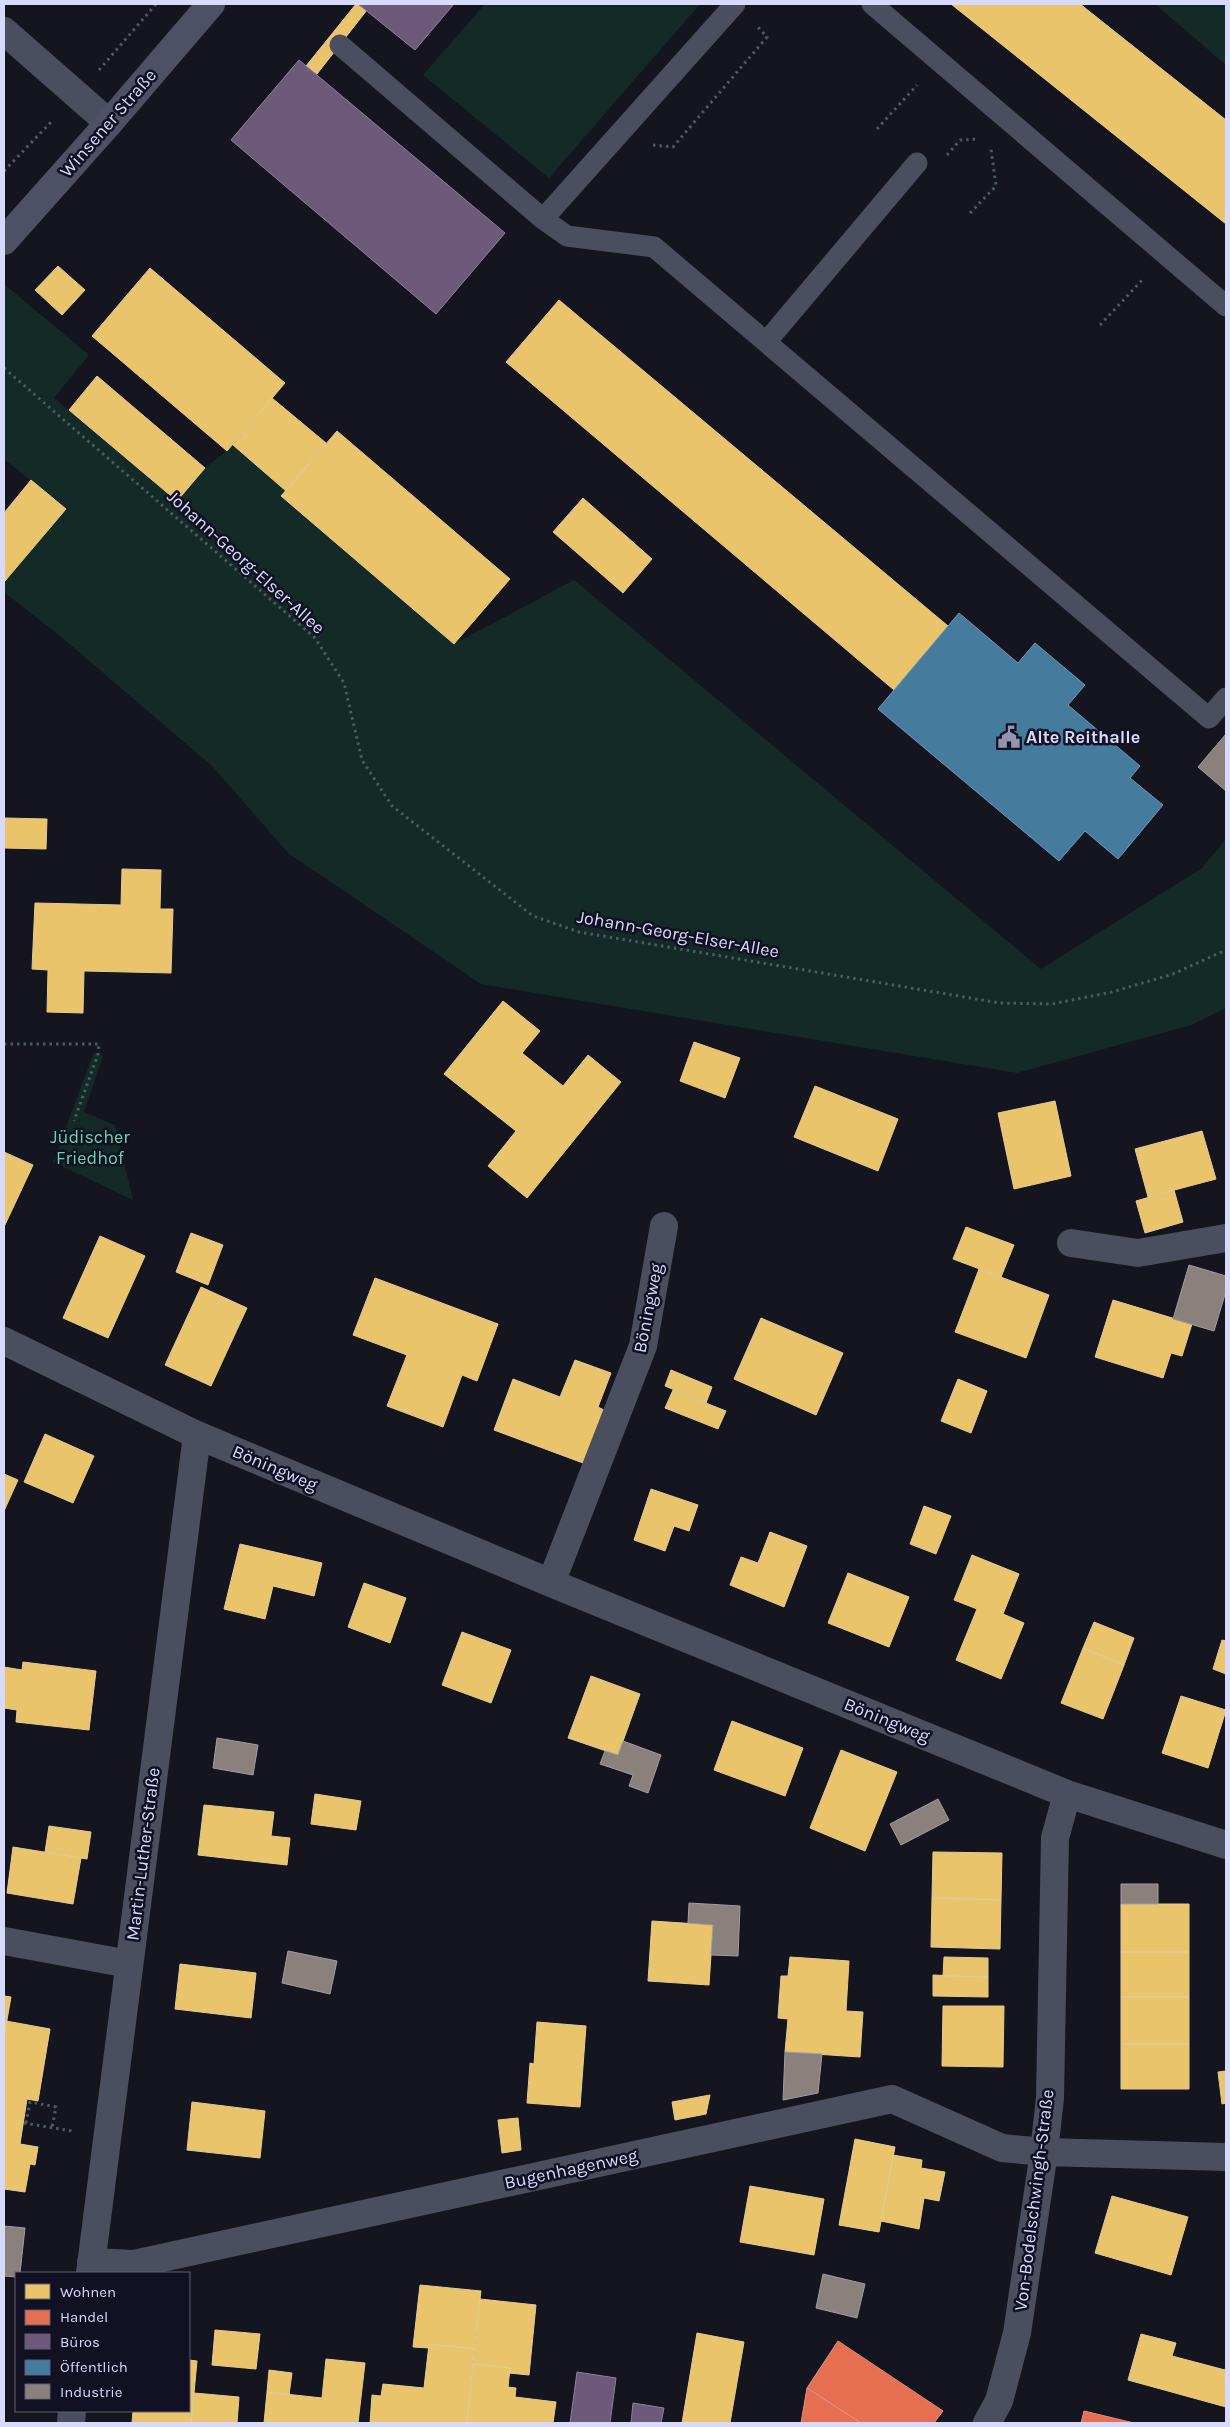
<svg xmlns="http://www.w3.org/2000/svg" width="1230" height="2427" viewBox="0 0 1230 2427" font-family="Karla,sans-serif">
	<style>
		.green { fill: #142a26 }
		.homes { fill: #e9c46a; stroke: #e4cb96 }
		.shops { fill: #e76f51; stroke: #e28f84 }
		.offices { fill: #6d597a; stroke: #8d80a1 }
		.public { fill: #457b9d; stroke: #7198b9 }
		.industry { fill: #8a817c; stroke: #a19ca2 }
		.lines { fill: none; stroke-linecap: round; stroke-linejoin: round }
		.path { stroke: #4b5b61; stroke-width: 3; stroke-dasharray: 2.5 4; stroke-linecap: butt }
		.lane { stroke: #4b4e5f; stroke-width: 21 }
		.street { stroke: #4b4e5f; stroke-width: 28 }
		.secondary { stroke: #4e5165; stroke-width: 28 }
		.labels { text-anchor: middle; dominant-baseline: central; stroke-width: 5; stroke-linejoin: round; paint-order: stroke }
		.street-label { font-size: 18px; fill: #d7dafb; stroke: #111123 }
		.poi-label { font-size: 18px; font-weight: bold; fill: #d7dafb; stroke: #111123; text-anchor: start }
		.park-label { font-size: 18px; fill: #69d5a4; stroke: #111123 }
	</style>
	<rect width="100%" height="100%" fill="#15151f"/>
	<path class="green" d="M485,4H700L549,178L423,75Z
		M1155,4H1226V65L1163,11Z
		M4,284L89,355L54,398L177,501L205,468L233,445L286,491L281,497L454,644L574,580L1041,969L1202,868L1226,839V1008L1191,1025L1017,1073L481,984L288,853L212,766L66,641L4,592V583L66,509L4,459Z
		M94,1052L103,1056L84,1112L115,1125L133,1200L53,1162Z"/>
	<path class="homes" d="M356,4L367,10L317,74L306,66Z
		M951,4H1080L1226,120V224Z
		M58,266L85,290L62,315L35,290Z
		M150,268L285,383L227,451L92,336Z
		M559,300L948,626L894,690L506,362Z
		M97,376L205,468L177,501L69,410Z
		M272,398L326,443L286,491L233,445Z
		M337,431L510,579L454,644L281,496Z
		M31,480L66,509L5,581L4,513Z
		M583,498L652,559L623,593L553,532Z
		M4,818L47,819L46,849L4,848Z
		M122,869L161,870L160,909H173L171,973L84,971L83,1013L47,1012L48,970L32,969L35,903L121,905Z
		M503,1001L540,1031L522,1053L563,1086L588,1055L621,1082L527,1198L488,1166L516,1131L444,1074Z
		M694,1042L740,1058L725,1098L680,1081Z
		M815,1086L898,1119L878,1171L794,1137Z
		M1055,1101L1071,1176L1014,1189L998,1113Z
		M1202,1131L1216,1179L1148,1197L1135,1149Z
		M4,1152L33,1165L4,1227Z
		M1174,1190L1183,1222L1145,1233L1136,1201Z
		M966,1227L1014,1245L1001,1277L953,1259Z
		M191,1233L223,1245L208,1285L176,1272Z
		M100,1236L145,1256L108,1338L63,1318Z
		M979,1269L1049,1295L1026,1358L955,1332Z
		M375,1278L498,1324L477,1381L462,1375L443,1427L387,1406L407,1355L353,1335Z
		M201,1287L247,1308L211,1386L165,1365Z
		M1113,1300L1192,1324L1182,1356L1171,1353L1163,1378L1095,1357Z
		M761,1318L843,1353L816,1415L734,1379Z
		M575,1360L611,1373L598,1407L604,1410L583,1463L494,1430L513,1379L560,1397Z
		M671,1370L712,1387L706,1403L665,1386Z
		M958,1379L987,1391L971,1433L941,1421Z
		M673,1390L726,1411L718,1429L665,1408Z
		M45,1434L94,1456L73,1503L24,1482Z
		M4,1474L18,1480L4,1511Z
		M651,1489L698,1505L689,1531L674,1526L665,1551L634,1540Z
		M924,1506L951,1516L936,1554L910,1544Z
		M770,1532L807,1546L784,1607L730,1585L741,1557L758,1563Z
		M240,1544L322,1563L314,1596L273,1586L265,1619L224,1609Z
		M972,1555L1019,1574L1003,1614L1024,1623L1001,1679L956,1660L977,1609L954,1600Z
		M848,1573L909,1597L889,1647L828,1623Z
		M364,1583L406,1598L390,1643L348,1627Z
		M1094,1622L1134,1638L1124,1665L1083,1648Z
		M462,1632L511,1650L491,1703L442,1685Z
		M1222,1640L1226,1641V1674L1213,1669Z
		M1083,1648L1124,1665L1103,1719L1061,1703Z
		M23,1662L96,1671L89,1730L16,1722L17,1710L4,1708V1667L22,1670Z
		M591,1676L640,1694L618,1755L568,1738Z
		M1181,1696L1226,1710L1208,1768L1162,1753Z
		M732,1721L803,1748L785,1796L714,1770Z
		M841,1750L897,1772L865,1851L810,1828Z
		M315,1794L361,1801L356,1830L311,1824Z
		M204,1805L274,1812L271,1836L290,1838L287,1865L198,1855Z
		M49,1826L91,1832L87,1859L45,1852Z
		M13,1847L81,1858L73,1904L7,1893Z
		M933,1852L1002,1853L1001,1900L932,1898Z
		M932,1898L1001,1900L1000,1949L931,1947Z
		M1121,1904H1189V1952H1121Z
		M652,1921L713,1925L709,1985L648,1981Z
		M1121,1952H1189V1997H1121Z
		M790,1957L849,1961L846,2011L863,2012L860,2057L785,2052L788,2019L778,2018L781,1976H788Z
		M944,1957L988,1958V1977L943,1976Z
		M180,1964L256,1973L251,2018L175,2009Z
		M933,1975L988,1977V1997L933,1996Z
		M4,1996L11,1997L4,2037Z
		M1121,1997H1189V2044H1121Z
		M943,2006H1004L1003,2067L942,2066Z
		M6,2021L50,2029L38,2101L27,2099L20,2144L38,2147L35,2165L30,2164L25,2192L4,2189V2037Z
		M537,2022L586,2026L580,2107L527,2103L530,2063L534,2064Z
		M1121,2044H1189V2089H1121Z
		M1226,2071V2103L1222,2104L1218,2072Z
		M710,2095L706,2114L675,2120L672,2102Z
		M192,2102L265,2111L260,2158L187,2150Z
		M518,2118L521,2150L502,2153L498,2120Z
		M855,2139L895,2147L879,2232L839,2225Z
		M893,2155L922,2160L921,2168L945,2172L939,2201L924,2198L919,2229L881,2221Z
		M750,2186L824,2199L814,2255L740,2242Z
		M1112,2196L1188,2217L1171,2275L1095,2253Z
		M420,2285L481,2291L474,2349L429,2344V2348L413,2347Z
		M480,2299L536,2305L529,2375L509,2373L510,2368L473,2364Z
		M215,2330L260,2334L256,2369L212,2365Z
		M697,2333L744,2342L730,2423H682Z
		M1141,2334L1176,2343L1172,2356L1225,2370L1226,2366V2407L1128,2380Z
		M429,2344L474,2349L467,2423H370L372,2395L381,2396L383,2384L424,2388Z
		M326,2359L365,2363L358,2423H264L267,2392L322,2398Z
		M189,2360L197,2361L194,2393L189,2392Z
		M473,2364L510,2368L508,2387L516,2388L515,2397L556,2402L553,2423H467Z
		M269,2370L292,2373L289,2395L267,2392Z
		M189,2392L194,2393L191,2423H132L133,2411H189Z
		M194,2393L239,2397L237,2423H191Z"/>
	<path class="shops" d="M838,2341L943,2411L934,2423H861L807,2388Z
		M807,2388L861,2423H801Z
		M1084,2411L1134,2423H1081Z"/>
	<path class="offices" d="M358,4H454L415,50Z
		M299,60L505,233L436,314L231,140Z
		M577,2372L616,2378L610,2423H570Z
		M633,2403L664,2408L661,2423H631Z"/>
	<path class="public" d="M959,613L1018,663L1035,643L1085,685L1068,705L1140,766L1130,778L1163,805L1118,859L1085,831L1059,861L878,709Z"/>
	<path class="industry" d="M1226,734V791L1198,767Z
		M1189,1265L1226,1276V1291L1214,1331L1173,1319Z
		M217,1738L258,1745L253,1775L213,1768Z
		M623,1741L661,1755L648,1793L629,1786L633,1775L600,1764L605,1751L618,1755Z
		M938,1799L949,1820L901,1845L890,1824Z
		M1121,1884H1158V1904H1121Z
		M689,1903L740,1906L738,1956L711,1955L713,1925L688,1923Z
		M288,1951L337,1961L330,1994L282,1983Z
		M785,2052L822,2054L818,2093L783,2100Z
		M4,2226L25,2228L20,2273H16V2277L4,2276Z
		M823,2274L865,2284L857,2318L816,2308Z"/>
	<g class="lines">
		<path class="path" d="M99,70L156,4
			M877,129L917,85
			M653,145L673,147L767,37L758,27
			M947,155L960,140L979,139
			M4,171L53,120
			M970,213L996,186L991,149
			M1100,325L1144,278
			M4,368L315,638L344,683L362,760L392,806L533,916L579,932L1000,1003L1052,1004L1112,992L1173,974L1226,950
			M4,1044H99L98,1054L74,1121
			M24,2123L72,2131
			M26,2123L30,2102L56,2107L52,2128"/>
		<path class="lane" d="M872,4L1226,306
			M340,45L543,219L567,236L654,247L1209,718L1226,698
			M543,219L735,4
			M767,341L917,163"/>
		<path class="street" d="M4,31L109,123
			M1071,1243L1138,1253L1226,1238
			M4,1341L197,1435L551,1583L1067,1794L1226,1845
			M551,1583L643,1346L664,1226
			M4,1941L129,1964
			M91,2262L134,2264L892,2099L1002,2148L1044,2152L1226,2157
			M90,2273L197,1435
			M71,2423L72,2411
			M987,2423L999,2401L1017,2333L1044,2152L1050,2098L1055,1838L1067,1794"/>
		<path class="secondary" d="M4,241L109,123L211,4"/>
	</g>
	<defs>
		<symbol id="civic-bare" viewBox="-9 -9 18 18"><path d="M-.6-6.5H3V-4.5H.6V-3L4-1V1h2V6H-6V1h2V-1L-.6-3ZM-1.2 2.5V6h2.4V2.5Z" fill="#9395ae" stroke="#111123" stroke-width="2.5" paint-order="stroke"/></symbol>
	</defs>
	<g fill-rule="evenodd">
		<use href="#civic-bare" x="993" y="721" width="32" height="32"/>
	</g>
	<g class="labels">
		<g class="street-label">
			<text transform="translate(108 123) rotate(-49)">Winsener Straße</text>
			<text transform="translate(246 562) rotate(42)">Johann-Georg-Elser-Allee</text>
			<text transform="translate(678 934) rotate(10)">Johann-Georg-Elser-Allee</text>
			<text transform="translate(648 1308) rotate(-79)">Böningweg</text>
			<text transform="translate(275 1468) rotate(23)">Böningweg</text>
			<text transform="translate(887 1720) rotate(22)">Böningweg</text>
			<text transform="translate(143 1854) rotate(-83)">Martin-Luther-Straße</text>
			<text transform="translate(571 2169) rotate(-12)">Bugenhagenweg</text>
			<text transform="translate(1034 2200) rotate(-83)">Von-Bodelschwingh-Straße</text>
		</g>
		<g class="poi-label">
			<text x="1026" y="737">Alte Reithalle</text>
		</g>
		<g class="park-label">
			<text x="90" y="1137">Jüdischer<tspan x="90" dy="21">Friedhof</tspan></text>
		</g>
	</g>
	<rect width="1230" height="2427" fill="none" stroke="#d7dafb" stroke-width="10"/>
	<rect x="15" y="2272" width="175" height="140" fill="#111123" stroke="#606179"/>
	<rect x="25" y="2284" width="25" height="15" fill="#e9c46a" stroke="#606179"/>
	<text x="60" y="2297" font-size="15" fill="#d7dafb">Wohnen</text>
	<rect x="25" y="2310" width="25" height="15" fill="#e76f51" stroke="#606179"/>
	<text x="60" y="2322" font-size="15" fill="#d7dafb">Handel</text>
	<rect x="25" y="2334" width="25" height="15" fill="#6d597a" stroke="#606179"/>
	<text x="60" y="2347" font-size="15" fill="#d7dafb">Büros</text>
	<rect x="25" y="2360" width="25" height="15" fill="#457b9d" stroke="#606179"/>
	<text x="60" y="2372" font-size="15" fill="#d7dafb">Öffentlich</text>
	<rect x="25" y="2384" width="25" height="15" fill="#8a817c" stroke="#606179"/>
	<text x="60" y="2397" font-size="15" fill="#d7dafb">Industrie</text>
</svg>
